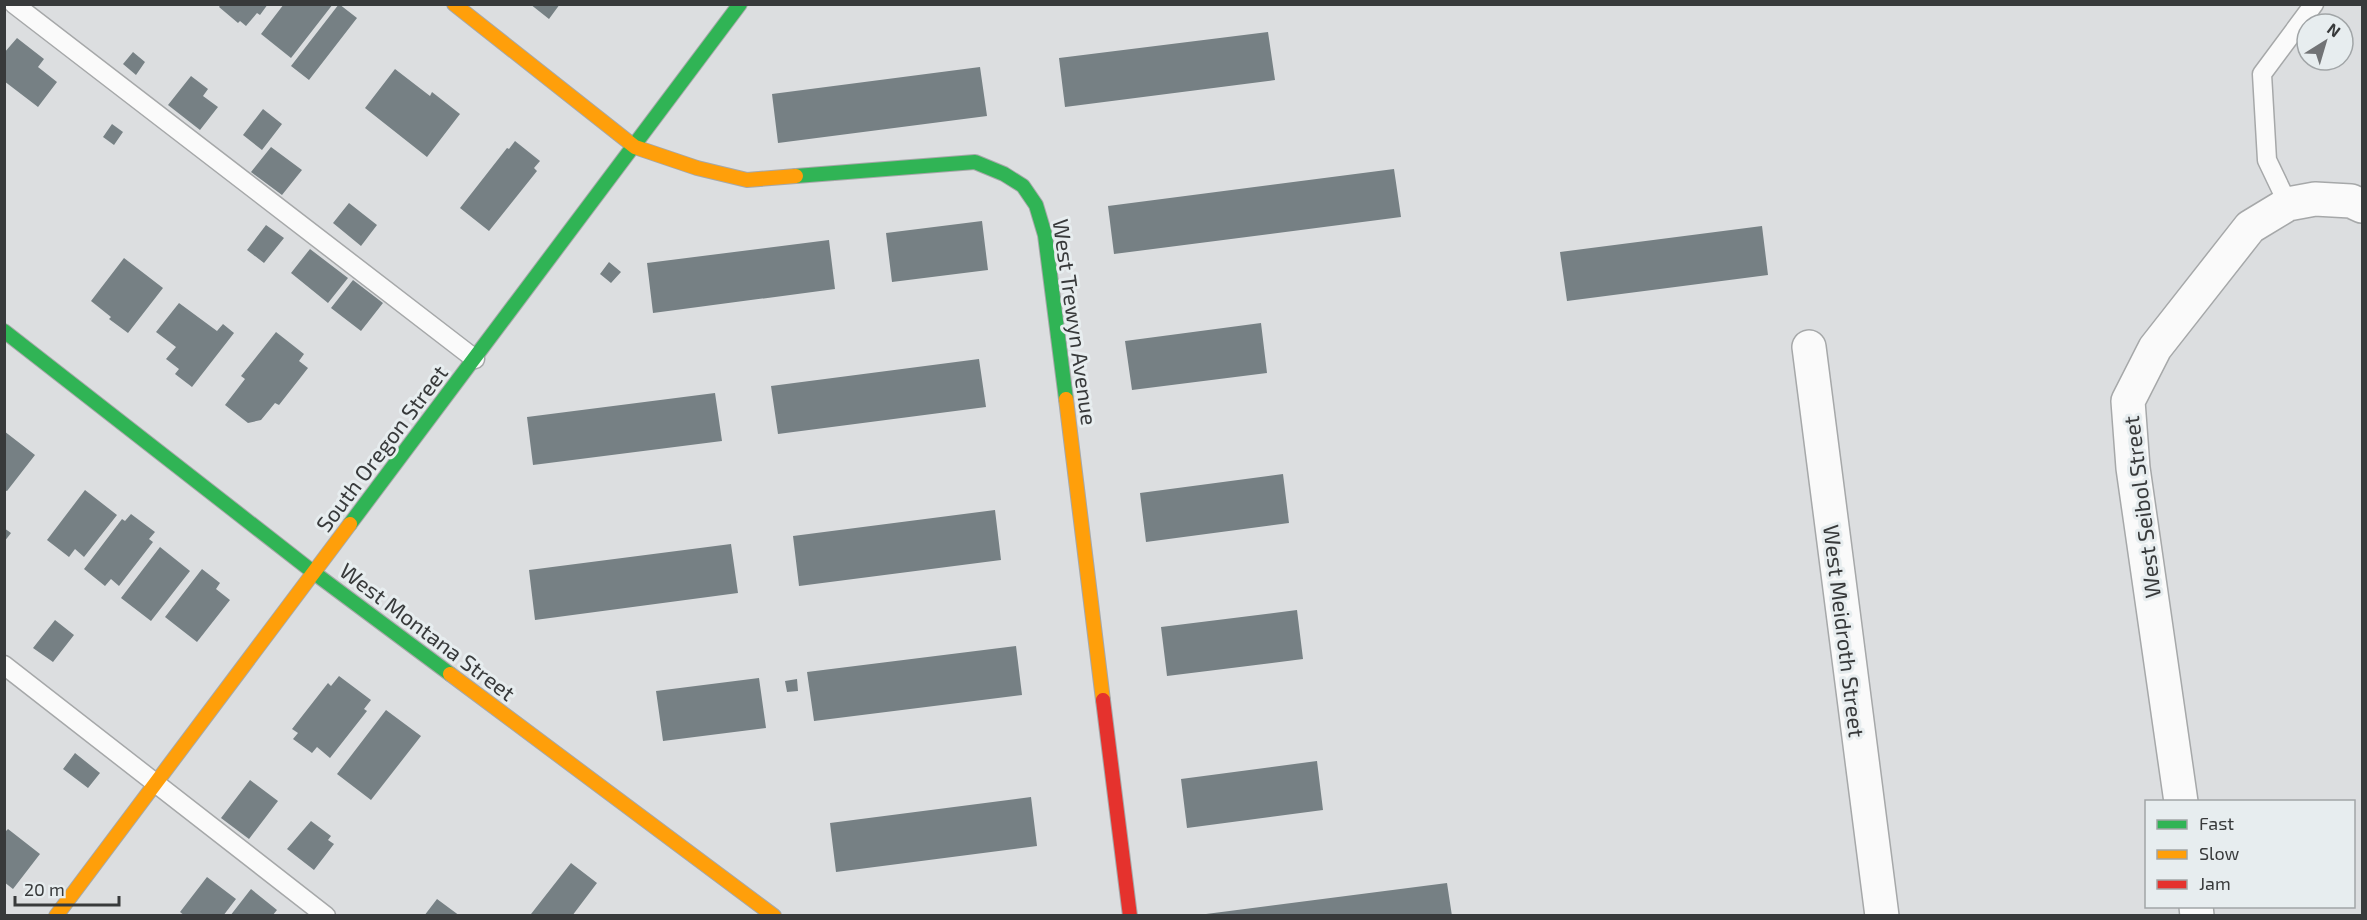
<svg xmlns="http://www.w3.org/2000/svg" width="2367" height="920" viewBox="0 0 2367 920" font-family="'Exo 2',sans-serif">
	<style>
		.building { fill: #768084 }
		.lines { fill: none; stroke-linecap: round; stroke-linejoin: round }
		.lane-casing { stroke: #a6a8a9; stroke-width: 21 }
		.street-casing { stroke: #a6a8a9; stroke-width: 36 }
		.fast-casing { stroke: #a6a8a9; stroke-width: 16 }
		.slow-casing { stroke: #a6a8a9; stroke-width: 16 }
		.jam-casing { stroke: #a6a8a9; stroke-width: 16 }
		.lane { stroke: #fafafa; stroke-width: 18 }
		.street { stroke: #fafafa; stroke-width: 33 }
		.fast { stroke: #30b455; stroke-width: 14 }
		.slow { stroke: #ff9f0a; stroke-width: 14 }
		.jam { stroke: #e5322d; stroke-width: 14 }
		.labels { text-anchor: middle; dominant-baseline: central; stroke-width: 6; stroke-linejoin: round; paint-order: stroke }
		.street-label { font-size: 22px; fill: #383a3b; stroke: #e7edef }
	</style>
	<rect width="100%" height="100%" fill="#dcdee0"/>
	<path class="building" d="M221,4H268L260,15L257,13L246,26L240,21L238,23L219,7Z
		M284,4H333L291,58L261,34Z
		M339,4L357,18L309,80L291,66Z
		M530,4H560L549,19Z
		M1268,32L1275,80L1065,107L1059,58Z
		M17,38L44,59L38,67L57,82L38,107L4,81V53Z
		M133,52L145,62L136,75L123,64Z
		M980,67L987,116L778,143L772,94Z
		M395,69L430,96L432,92L460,114L427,157L365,108Z
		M191,76L208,89L203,96L218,107L200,130L168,105Z
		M263,109L282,124L262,150L243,135Z
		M112,124L123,132L114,145L103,137Z
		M515,141L540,161L534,168L537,171L489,231L460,208L507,148L509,149Z
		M271,147L302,170L282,195L251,172Z
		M1394,169L1401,217L1114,254L1108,206Z
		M349,203L377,225L361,246L333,223Z
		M982,221L988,270L892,282L886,233Z
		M266,225L284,238L264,263L247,250Z
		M1762,226L1768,275L1567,301L1560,252Z
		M829,240L835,289L653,313L647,263Z
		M310,249L348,278L328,303L291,273Z
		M124,258L163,288L128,333L109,319L111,317L91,301Z
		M609,262L621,272L611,283L600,274Z
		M353,280L383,303L361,331L331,308Z
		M179,303L217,331L223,324L234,333L192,387L175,374L179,369L166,359L176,347L156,332Z
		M1261,323L1267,373L1132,390L1125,341Z
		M276,332L304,354L299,361L308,368L279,405L275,403L261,420L248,423L225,405L245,379L241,376Z
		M979,359L986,407L778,434L771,386Z
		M715,393L722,441L533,465L527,417Z
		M4,431L35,455L7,491L4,490Z
		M1283,474L1289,523L1146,542L1140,493Z
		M85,490L117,515L84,557L75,549L69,557L47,540Z
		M995,510L1001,560L799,586L793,536Z
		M131,514L155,532L149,539L153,542L119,586L111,579L105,586L84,569L122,519L125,521Z
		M4,528L11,533L4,542Z
		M731,544L738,593L535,620L529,570Z
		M160,547L190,571L151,621L121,598Z
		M202,569L220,583L216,589L230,600L197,642L165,617Z
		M1297,610L1303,659L1167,676L1161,627Z
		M55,620L74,635L53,662L33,648Z
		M1016,646L1022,695L814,721L807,672Z
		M339,676L371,700L364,709L367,711L330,758L317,747L312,753L293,739L298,733L292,729L328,683L331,686Z
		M759,678L766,728L663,741L656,691Z
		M797,679L798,691L787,692L785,681Z
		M386,710L421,736L371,800L337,774Z
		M75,753L100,773L88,788L63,769Z
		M1317,761L1323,810L1187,828L1181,779Z
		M250,780L278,801L249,839L221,818Z
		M1031,797L1037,846L836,872L830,823Z
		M311,821L331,836L328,840L334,844L314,870L287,849Z
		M8,829L40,854L13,889L4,882V833Z
		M571,863L597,883L572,916H533L531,914Z
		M207,877L236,899L223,916H185L180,912Z
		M1447,883L1452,916H1206V914Z
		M251,889L277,910L272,916H230Z
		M437,899L460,916H424Z"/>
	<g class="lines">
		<defs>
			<path id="lane" d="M14,4L475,359
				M2288,204L2267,160L2262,74L2314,4
				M4,665L326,916"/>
			<path id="street" d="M1809,347L1882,916
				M2181,802L2133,468L2128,401L2155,348L2250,227L2288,204L2315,199L2351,201L2362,206
				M2196,906L2197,916"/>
			<path id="fast" d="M796,176L975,162L1004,174L1023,186L1036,205L1045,235L1066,399
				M4,331L313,572L450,674
				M350,524L740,4"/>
			<path id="slow" d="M454,4L635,147L697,168L747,180L796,176
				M1066,399L1103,700
				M450,674L774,916
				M56,916L350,524"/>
			<path id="jam" d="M1103,700L1130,916"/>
		</defs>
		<use href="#lane" class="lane-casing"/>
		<use href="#street" class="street-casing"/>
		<use href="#fast" class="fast-casing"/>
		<use href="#slow" class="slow-casing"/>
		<use href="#jam" class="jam-casing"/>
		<use href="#lane" class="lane"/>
		<use href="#street" class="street"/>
		<use href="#fast" class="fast"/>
		<use href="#slow" class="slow"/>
		<use href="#jam" class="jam"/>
	</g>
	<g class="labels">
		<g class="street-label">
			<text transform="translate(1076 322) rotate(82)">West Trewyn Avenue</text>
			<text transform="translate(381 448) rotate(-53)">South Oregon Street</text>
			<text transform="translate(2141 507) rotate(-97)">West Seibol Street</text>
			<text transform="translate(428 631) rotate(37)">West Montana Street</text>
			<text transform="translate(1845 631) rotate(83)">West Meidroth Street</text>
		</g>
	</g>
	<rect width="2367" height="920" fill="none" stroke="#383a3b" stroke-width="12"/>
	<rect x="2145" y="800" width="210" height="108" fill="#e7edef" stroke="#a1a5a7" stroke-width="1.5"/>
	<rect x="2157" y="820" width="30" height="9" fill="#30b455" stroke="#a1a5a7" stroke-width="1.5"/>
	<text x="2199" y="830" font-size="18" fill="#383a3b">Fast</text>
	<rect x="2157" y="850" width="30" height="9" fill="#ff9f0a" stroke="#a1a5a7" stroke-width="1.5"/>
	<text x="2199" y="860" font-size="18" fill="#383a3b">Slow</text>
	<rect x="2157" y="880" width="30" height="9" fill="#e5322d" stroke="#a1a5a7" stroke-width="1.5"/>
	<text x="2199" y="890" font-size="18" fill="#383a3b">Jam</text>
	<g transform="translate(2325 42) rotate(37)"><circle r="28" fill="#e7edef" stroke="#a1a5a7" stroke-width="1.5"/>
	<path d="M0-4.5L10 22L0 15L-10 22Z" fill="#717375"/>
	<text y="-9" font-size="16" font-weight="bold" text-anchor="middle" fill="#383a3b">N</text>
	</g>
	<path d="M15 896v9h104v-9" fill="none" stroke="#383a3b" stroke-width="3"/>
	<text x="24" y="896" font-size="18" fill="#383a3b" stroke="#e7edef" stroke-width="4.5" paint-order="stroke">20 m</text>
</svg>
